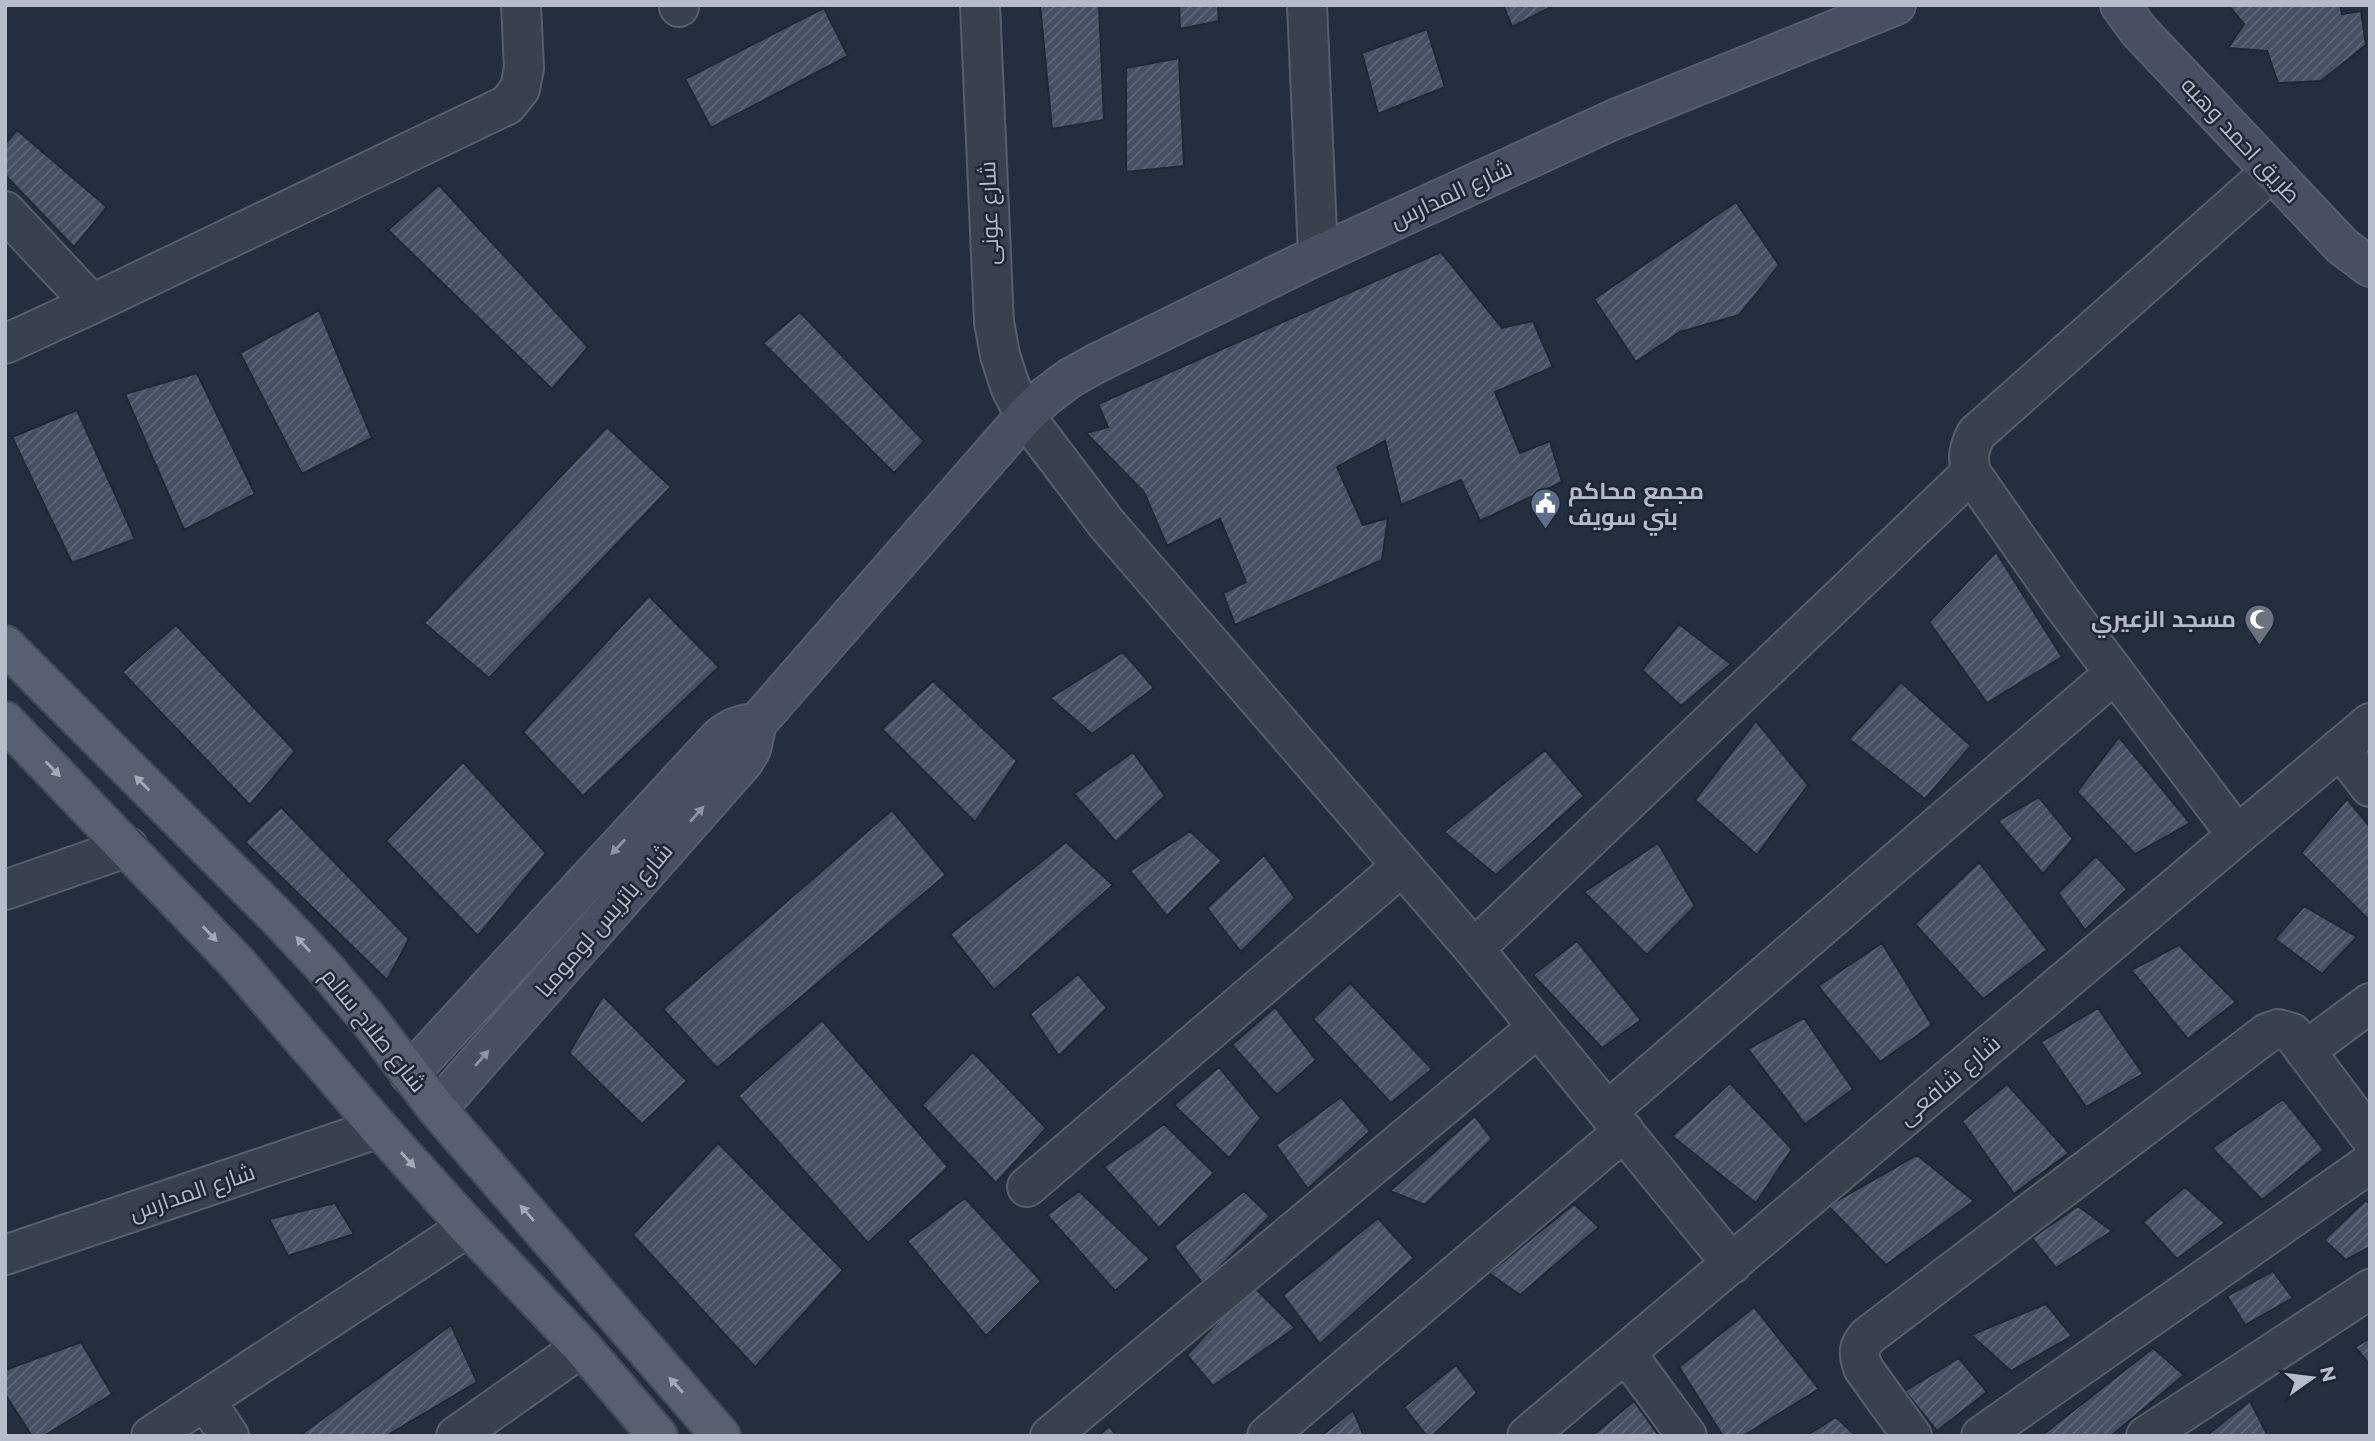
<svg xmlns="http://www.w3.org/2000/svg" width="2375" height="1441" viewBox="0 0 2375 1441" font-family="Montserrat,Cairo,sans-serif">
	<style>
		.building { fill: url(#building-hatch); stroke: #1f2835; stroke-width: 2 }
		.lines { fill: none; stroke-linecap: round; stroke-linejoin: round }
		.street-casing { stroke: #565f6c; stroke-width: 42 }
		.secondary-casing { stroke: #565f6c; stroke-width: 42 }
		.primary-casing { stroke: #414a57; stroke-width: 42 }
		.street { stroke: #38414e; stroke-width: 38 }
		.secondary { stroke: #465061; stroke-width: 38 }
		.primary { stroke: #56606e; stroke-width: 38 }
		.oneway { fill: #a1aab7 }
		.oneway2 { fill: #8e96a5 }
		.labels { text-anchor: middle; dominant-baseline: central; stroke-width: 5; stroke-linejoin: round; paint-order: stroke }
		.street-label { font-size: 23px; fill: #b4bcc9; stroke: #1d2633 }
		.poi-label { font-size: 23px; font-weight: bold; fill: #b4bcc9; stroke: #1d2633; text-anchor: start }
	</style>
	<defs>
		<pattern id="building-hatch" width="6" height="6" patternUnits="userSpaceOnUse" patternTransform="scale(1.75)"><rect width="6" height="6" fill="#455162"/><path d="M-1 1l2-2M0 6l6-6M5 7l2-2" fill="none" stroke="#5d6877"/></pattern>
	</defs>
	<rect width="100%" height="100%" fill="#242f3e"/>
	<path class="building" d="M1040,5H1099L1104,120L1052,129Z
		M1179,5H1218L1219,21L1180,29Z
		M1503,5H1555L1512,27Z
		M2228,5H2340L2342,14L2361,11L2366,45L2321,81L2278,83L2267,51L2228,48L2244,24Z
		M824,8L848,56L711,128L685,79Z
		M1427,29L1445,87L1378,114L1362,53Z
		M1179,58L1184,166L1126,172V68Z
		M17,130L107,207L74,247L5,175V144Z
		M439,185L588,347L552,389L388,230Z
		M1736,202L1779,265L1739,315L1680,332L1636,362L1594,299Z
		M1441,252L1502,328L1533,321L1553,367L1495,392L1520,453L1550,441L1562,482L1480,521L1461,480L1401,505L1385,441L1337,467L1363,525L1388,518L1382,560L1235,625L1223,593L1246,582L1220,519L1167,546L1144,492L1086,433L1108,427L1098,404Z
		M319,310L372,438L302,474L240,353Z
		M800,312L924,441L894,473L763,343Z
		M197,373L255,494L184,530L125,394Z
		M77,410L135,539L72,563L12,437Z
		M607,427L671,487L489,678L424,623Z
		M1996,552L2062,657L1987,703L1929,622Z
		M649,596L719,667L583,796L523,732Z
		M1679,624L1731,664L1681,706L1642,670Z
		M176,625L295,751L250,805L122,672Z
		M1123,652L1154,688L1092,734L1050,698Z
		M933,681L1017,761L975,822L882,729Z
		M1901,682L1971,746L1925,799L1849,739Z
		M1756,721L1808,785L1757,855L1695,800Z
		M2119,737L2190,823L2135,854L2077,792Z
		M1545,750L1584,796L1496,875L1444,832Z
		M1133,752L1165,796L1116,842L1074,794Z
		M463,762L546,853L478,936L386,841Z
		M2039,797L2073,839L2043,874L1998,821Z
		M2347,799L2370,827V921L2301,853Z
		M281,807L409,939L387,980L245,842Z
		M892,810L946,875L717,1068L663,1009Z
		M1190,831L1222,861L1167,916L1130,871Z
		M1066,842L1113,885L994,990L950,934Z
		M1658,843L1695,906L1647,955L1584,892Z
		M1264,855L1295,898L1241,952L1207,908Z
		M2096,856L2127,889L2085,930L2058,893Z
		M1979,862L2047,950L1983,999L1915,924Z
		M2304,906L2357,937L2322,974L2275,939Z
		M1577,941L1641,1020L1602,1048L1533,975Z
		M1882,943L1932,1025L1880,1062L1818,986Z
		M2179,945L2236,1002L2188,1039L2131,970Z
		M1078,974L1107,1008L1059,1056L1030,1014Z
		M1350,983L1432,1069L1391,1103L1313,1019Z
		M603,996L687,1081L642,1124L569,1053Z
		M1275,1007L1316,1060L1277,1095L1232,1045Z
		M2098,1008L2143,1074L2086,1107L2041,1042Z
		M1804,1018L1853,1089L1805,1124L1748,1049Z
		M822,1020L948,1167L868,1243L738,1096Z
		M973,1052L1046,1128L996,1183L922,1105Z
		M1219,1067L1261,1118L1229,1158L1174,1105Z
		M1730,1083L1792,1149L1756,1203L1672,1136Z
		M2007,1084L2069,1153L2014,1194L1962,1121Z
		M1341,1097L1370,1131L1308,1189L1276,1145Z
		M2283,1099L2324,1150L2262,1200L2212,1148Z
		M1475,1116L1492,1139L1425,1205L1390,1191Z
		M1164,1124L1214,1173L1159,1228L1104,1167Z
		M718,1143L843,1270L755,1367L633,1235Z
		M1917,1155L1974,1201L1886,1265L1828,1206Z
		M2185,1187L2225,1223L2177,1259L2143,1222Z
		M1079,1191L1150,1259L1115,1291L1047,1215Z
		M1244,1191L1270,1216L1203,1284L1174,1246Z
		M965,1198L1041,1281L986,1336L907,1241Z
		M2366,1200L2370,1205V1247L2346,1260L2324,1240Z
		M335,1203L354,1234L288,1256L269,1219Z
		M1574,1204L1599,1227L1520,1295L1489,1273Z
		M2078,1206L2112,1231L2056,1268L2032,1238Z
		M1378,1218L1414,1258L1320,1344L1283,1295Z
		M2273,1271L2293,1298L2245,1325L2227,1296Z
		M1252,1285L1295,1328L1213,1386L1187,1355Z
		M2046,1304L2072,1336L2011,1371L1971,1335Z
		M1754,1307L1819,1389L1743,1436H1723L1679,1367Z
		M451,1325L477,1382L386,1436H299Z
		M2370,1338V1365L2355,1347Z
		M81,1342L112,1394L44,1436H32L5,1394V1370Z
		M2153,1348L2184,1375L2111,1436H2041Z
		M1959,1358L1987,1392L1937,1431L1905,1391Z
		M1456,1365L1477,1393L1432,1436H1427L1404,1407Z
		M1634,1401L1659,1436H1592Z
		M2250,1401L2268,1436H2206Z
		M1353,1410L1364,1436H1321Z
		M1836,1417L1856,1436H1806Z
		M1109,1426L1117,1436H1098Z"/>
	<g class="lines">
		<defs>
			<path id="street" d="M679,5V7
				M980,5L994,322L1000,355L1010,386L1025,416L1106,523L1474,949L1732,1264
				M1307,5L1318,255
				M5,211L92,304
				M5,344L92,304L507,105L520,89L524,68L521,5
				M1971,473C1967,458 1969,448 1976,434L2271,172
				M2340,748L2370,787
				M5,890L128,847
				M1474,949L1971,473L2062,603L2237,835
				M2305,1051L2370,1003
				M1608,1111L2115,673
				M1027,1187L1402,866
				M5,1255L379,1128
				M1626,1353L1687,1436
				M205,1400L229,1436
				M151,1436L468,1227
				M456,1436L582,1347
				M1050,1436L1538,1027
				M1267,1436L1624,1131
				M1527,1436L2370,723
				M1912,1436L1863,1368C1858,1353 1858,1347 1868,1336L2267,1033L2278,1029L2292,1033L2370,1137
				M1981,1436L2370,1163
				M2146,1436L2370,1289"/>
			<path id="secondary" d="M2120,5L2139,31L2342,246L2370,267
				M409,1074L719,738C731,728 741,724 757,723
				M437,1109L744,761L751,749L757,723L1025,416L1046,396L1070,378L1097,363L1318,255L1615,119L1896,5"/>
			<path id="primary" d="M5,645L279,919L325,968L369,1020L437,1109L721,1436
				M5,721L238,964L379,1128L468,1227L582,1347L658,1436"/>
		</defs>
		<use href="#street" class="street-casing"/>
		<use href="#secondary" class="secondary-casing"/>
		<use href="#primary" class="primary-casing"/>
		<use href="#street" class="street"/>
		<use href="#secondary" class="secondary"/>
		<use href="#primary" class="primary"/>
	</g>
	<defs><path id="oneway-solid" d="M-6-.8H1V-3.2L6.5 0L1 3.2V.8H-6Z" transform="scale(1.75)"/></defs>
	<g class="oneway">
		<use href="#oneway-solid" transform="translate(53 769) rotate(46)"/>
		<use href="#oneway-solid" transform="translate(142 783) rotate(-135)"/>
		<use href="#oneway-solid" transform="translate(210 934) rotate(47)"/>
		<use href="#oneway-solid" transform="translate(303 944) rotate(-133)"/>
		<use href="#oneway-solid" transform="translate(408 1160) rotate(48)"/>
		<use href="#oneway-solid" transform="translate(527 1213) rotate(-131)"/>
		<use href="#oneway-solid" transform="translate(676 1385) rotate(-132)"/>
	</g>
	<g class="oneway2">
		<use href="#oneway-solid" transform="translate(697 814) rotate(-49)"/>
		<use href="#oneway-solid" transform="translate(618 847) rotate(133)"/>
		<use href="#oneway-solid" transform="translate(482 1058) rotate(-49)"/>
	</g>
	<defs>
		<symbol id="civic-pin" viewBox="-11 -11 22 30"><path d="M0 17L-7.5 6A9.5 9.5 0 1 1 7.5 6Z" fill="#5c6f8a" stroke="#1d2633"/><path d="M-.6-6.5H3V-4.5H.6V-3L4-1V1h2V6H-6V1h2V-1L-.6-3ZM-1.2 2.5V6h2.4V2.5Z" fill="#fff"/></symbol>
		<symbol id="mosque-pin" viewBox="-11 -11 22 30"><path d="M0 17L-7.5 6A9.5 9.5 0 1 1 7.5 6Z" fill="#6b7280" stroke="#1d2633"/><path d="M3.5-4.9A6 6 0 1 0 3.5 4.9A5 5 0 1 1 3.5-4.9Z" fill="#fff"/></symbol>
	</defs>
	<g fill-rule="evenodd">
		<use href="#civic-pin" x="1528" y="486" width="35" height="47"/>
		<use href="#mosque-pin" x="2242" y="602" width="35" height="47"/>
	</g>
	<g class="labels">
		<g class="street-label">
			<text transform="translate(2241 140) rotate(47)">طريق احمد وهبه</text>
			<text transform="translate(1451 194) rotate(-25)">شارع المدارس</text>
			<text transform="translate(989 213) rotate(-92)">شارع عونى</text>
			<text transform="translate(604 920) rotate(-49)">شارع باتريس لومومبا</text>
			<text transform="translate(374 1030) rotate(51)">شارع صلاح سالم</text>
			<text transform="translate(1949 1080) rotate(-40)">شارع شافعى</text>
			<text transform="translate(192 1192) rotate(-19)">شارع المدارس</text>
		</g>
		<g class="poi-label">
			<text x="1568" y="491">مجمع محاكم<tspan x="1568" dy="26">بني سويف</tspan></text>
			<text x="2236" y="619" text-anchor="end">مسجد الزعيري</text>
		</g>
	</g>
	<rect width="2375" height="1441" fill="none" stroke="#b4bcc9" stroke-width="14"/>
	<g transform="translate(2312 1378) rotate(76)" stroke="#1d2633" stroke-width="5" paint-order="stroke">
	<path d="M0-5L12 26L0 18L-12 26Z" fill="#b4bcc9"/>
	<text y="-10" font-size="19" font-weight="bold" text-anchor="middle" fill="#b4bcc9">N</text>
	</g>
</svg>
